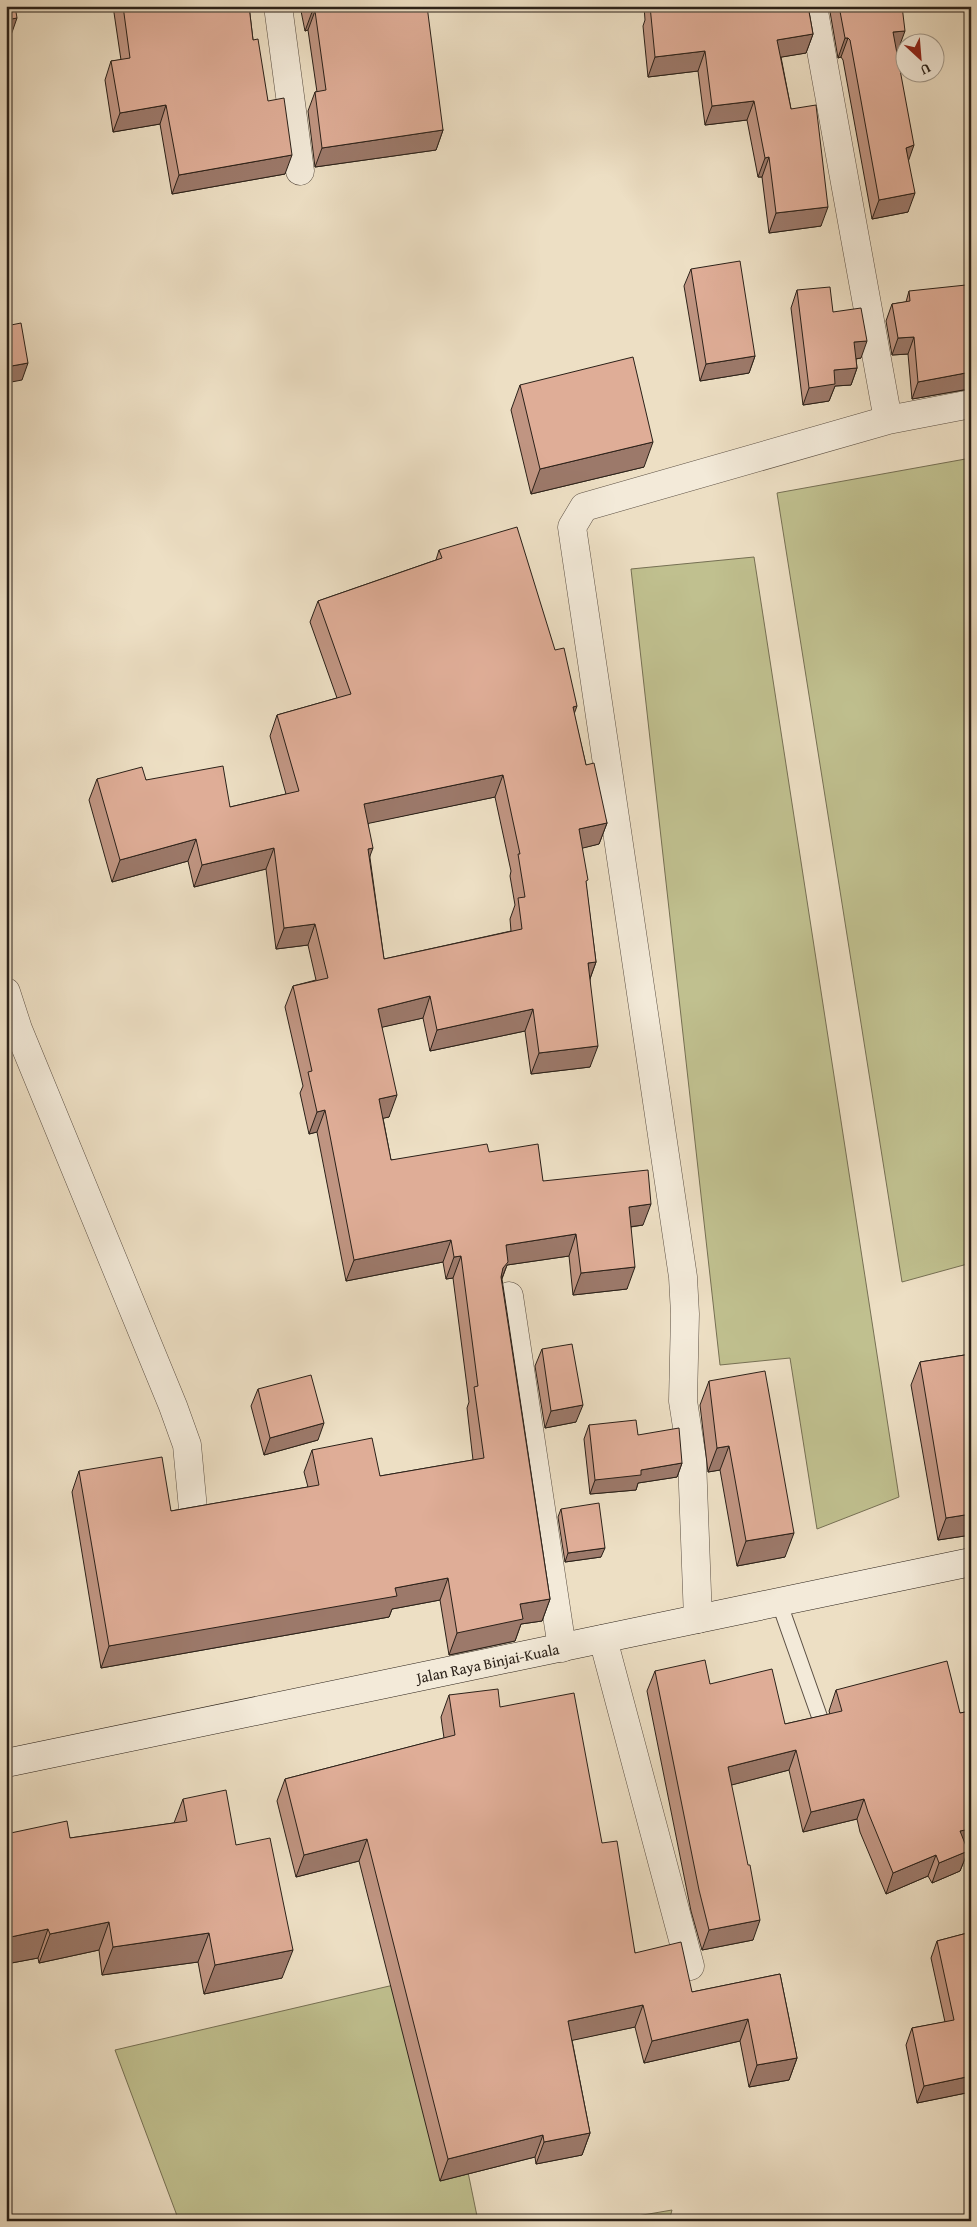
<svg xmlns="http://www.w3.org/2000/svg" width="977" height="2227" viewBox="0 0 977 2227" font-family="'Gentium Book Plus',serif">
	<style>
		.green { fill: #c0c08f; stroke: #767054 }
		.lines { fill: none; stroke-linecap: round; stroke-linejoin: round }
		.lane-casing { stroke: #5c5044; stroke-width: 17 }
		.street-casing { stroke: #5c5044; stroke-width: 29 }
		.secondary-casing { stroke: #2b2119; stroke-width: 29 }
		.lane { stroke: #f3ead9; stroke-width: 15 }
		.street { stroke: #f3ead9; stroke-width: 28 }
		.secondary { stroke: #f3ead9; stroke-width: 28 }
		.wall { fill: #c09582; stroke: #2b2119; fill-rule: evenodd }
		.shaded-wall { fill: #9c796a; stroke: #2b2119 }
		.building { fill: #dfad97; stroke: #2b2119; fill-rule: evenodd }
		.labels { text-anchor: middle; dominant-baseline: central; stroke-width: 4; stroke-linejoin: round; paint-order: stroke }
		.street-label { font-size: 15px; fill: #2b2119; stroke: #f3ead9 }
	</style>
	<rect width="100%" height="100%" fill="#eddfc4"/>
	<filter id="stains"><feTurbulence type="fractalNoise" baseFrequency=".004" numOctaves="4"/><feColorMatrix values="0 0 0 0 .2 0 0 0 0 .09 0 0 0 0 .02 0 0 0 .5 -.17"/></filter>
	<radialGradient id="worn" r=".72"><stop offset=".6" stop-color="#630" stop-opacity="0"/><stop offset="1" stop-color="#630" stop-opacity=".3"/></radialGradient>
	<path class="green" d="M971,458V1263L902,1282L777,493Z
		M754,557L899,1497L817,1529L790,1358L720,1365L631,569Z
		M428,1977L478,2221H179L115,2050Z
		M672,2210L669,2221H608Z"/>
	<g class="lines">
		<defs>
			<path id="lane" d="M779,1602L821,1721"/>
			<path id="street" d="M278,6L300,171
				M813,6L888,420
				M6,992L18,1029L173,1406L187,1445L193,1509
				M509,1296L562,1648
				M698,1619L692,1459L683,1401L685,1314L683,1277L572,527L584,507L888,420L971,404
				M603,1639L690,1966"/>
			<g id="secondary">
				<path id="s1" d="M6,1763L971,1562"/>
			</g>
		</defs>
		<use href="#lane" class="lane-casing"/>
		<use href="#street" class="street-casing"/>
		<use href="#secondary" class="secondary-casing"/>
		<use href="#lane" class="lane"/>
		<use href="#street" class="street"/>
		<use href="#secondary" class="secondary"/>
	</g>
	<path class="wall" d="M113,6H249L253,40L285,174L172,194L160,124L113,132L105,80L111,61L121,60Z
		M300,6H392L443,130L436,150L315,167L308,111L315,92H317L308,30L305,31Z
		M644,6H808L813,34L806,53L781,57L791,109L821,226L769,233L762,177H758L747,120L705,125L698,71L648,77L643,26L645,20Z
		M829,6H902L898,50H896L908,162V212L872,219L843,60L841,57L838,58Z
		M691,269L755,356L749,373L700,381L684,286Z
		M797,290L833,312L861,358L856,359L857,368L851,385L835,386L829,401L803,405L791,308Z
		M909,291L971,331V383L969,389L912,399L908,354L892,355L886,321L892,304L906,302Z
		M520,385L644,467L531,494L511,410Z
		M439,550L574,714L586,765L607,823L599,844L582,848L586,885L596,962L590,979V1067L531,1074L525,1031L430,1051L423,1018L382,1027L389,1117L383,1118L391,1160L489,1152L543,1181L643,1225L631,1227L627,1289L573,1295L569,1256L507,1265L502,1279L550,1599L542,1621L521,1624L515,1641L449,1655L440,1600L392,1609L389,1617L101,1668L72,1492L79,1471L171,1511L308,1487L304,1472L312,1450L380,1476L473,1460L467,1408L469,1402L453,1278L446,1279L443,1262L346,1281L317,1132L309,1134L300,1093L303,1086L285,1007L293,986L316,980L308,945L276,949L266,869L194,887L188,861L112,882L89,800L97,779L146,780L230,807L286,794L270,736L277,715L337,698L310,622L318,601L436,560ZM495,797L511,871L510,876L515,905L510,919L511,931L384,959L370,858L368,823Z
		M542,1349L576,1422L545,1428L535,1366Z
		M971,1354V1535L938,1540L911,1385L920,1362Z
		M709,1381L785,1557L737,1566L720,1470L708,1472L700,1405Z
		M258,1389L318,1440L264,1455L251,1406Z
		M589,1425L638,1435L682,1463L677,1477L638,1483L636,1490L590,1494L584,1439Z
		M561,1509L601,1557L565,1562L558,1517Z
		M655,1671L710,1684L785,1724L830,1714L829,1711L836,1690L960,1713L971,1711V1848H967L968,1851L960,1871L932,1883L928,1876L886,1894L860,1832L857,1819L803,1832L789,1770L731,1785L753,1940L702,1950L691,1911L647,1691Z
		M449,1695L500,1707L602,1843L635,1953L692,1992L780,1974L797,2058L789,2080L749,2087L740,2041L644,2063L635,2027L572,2040L590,2133L582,2155L536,2164L535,2157L440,2181L359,1861L296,1877L277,1801L285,1779L444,1738L441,1717Z
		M183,1799L236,1845L282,1978L204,1994L198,1962L102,1975L99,1950L39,1963L38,1958L6,1964V1834L70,1838L174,1823Z
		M971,1932V2092L917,2103L906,2045L912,2028L945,2022L931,1958L937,1941Z"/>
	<path class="shaded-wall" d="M315,11L308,30L305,31L312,12Z
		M17,18L10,38H6V20Z
		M905,31L898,50L886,52L893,32Z
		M813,34L806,53L770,59L777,40Z
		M845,38H848L841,57L838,58Z
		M705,51L698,71L648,77L655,57Z
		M754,101L747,120L705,125L712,106Z
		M166,105L160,124L113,132L120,113Z
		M443,130L436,150L315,167L322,148Z
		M914,145L907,165L906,148Z
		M292,155L285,174L172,194L179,175Z
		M769,157L762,177H758L765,158Z
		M915,193L908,212L872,219L879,200Z
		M828,207L821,226L769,233L776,213Z
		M914,337L908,354L892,355L898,338Z
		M867,341L861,358L848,360L854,342Z
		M755,356L749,373L700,381L706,364Z
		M28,363L22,380L6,383V367Z
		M857,368L851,385L835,386L829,401L803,405L809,388L834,370Z
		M971,372V383L969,389L912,399L918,382Z
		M653,442L644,467L531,494L540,469Z
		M577,706L569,728L573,707Z
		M503,775L495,797L356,826L364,804Z
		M607,823L599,844L571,851L579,829Z
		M196,839L188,861L112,882L120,860Z
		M274,848L266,869L194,887L202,865Z
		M373,848L365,869L368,849Z
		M315,924L308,945L276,949L284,928Z
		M596,962L588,984V963Z
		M430,996L423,1018L370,1030L378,1009Z
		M533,1009L525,1031L430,1051L437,1030Z
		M598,1046L590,1067L531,1074L539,1053Z
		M397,1095L389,1117L371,1121L379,1099Z
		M325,1110L317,1132L309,1134L317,1112Z
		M651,1204L643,1225L621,1228L629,1207Z
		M576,1234L569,1256L507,1265L500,1283L506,1245Z
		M451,1240L443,1262L346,1281L354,1260Z
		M461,1256L453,1278L446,1279L454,1257Z
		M635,1267L627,1289L573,1295L581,1273Z
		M583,1405L576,1422L545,1428L551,1411Z
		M324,1423L318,1440L264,1455L270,1438Z
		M729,1446L720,1470L708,1472L717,1448Z
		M682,1463L677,1477L638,1483L636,1490L590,1494L595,1480L641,1470Z
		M971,1514V1535L938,1540L946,1518Z
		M794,1533L785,1557L737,1566L746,1541Z
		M605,1548L601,1557L565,1562L568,1553Z
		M448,1578L440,1600L392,1609L389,1617L101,1668L109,1646L395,1588Z
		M550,1599L542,1621L521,1624L515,1641L449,1655L457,1633L520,1604Z
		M796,1750L789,1770L720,1788L728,1767Z
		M864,1799L857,1819L803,1832L811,1812Z
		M971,1829V1848L952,1851L960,1831Z
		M367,1839L359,1861L296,1877L304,1855Z
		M968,1851L960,1871L932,1883L939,1863Z
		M936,1855L928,1876L886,1894L893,1873Z
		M760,1920L753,1940L702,1950L709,1930Z
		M109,1922L99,1950L39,1963L50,1934Z
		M48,1929L38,1958L6,1964V1938Z
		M209,1933L198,1962L102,1975L113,1947Z
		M293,1950L282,1978L204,1994L215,1965Z
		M643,2005L635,2027L560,2043L568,2021Z
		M748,2019L740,2041L644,2063L652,2041Z
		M797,2058L789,2080L749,2087L757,2065Z
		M971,2076V2092L917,2103L924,2086Z
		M590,2133L582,2155L536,2164L544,2142Z
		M543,2135L535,2157L440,2181L448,2159Z"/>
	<path class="building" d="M6,6H15L17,18L6,20Z
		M123,6H249L253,40L258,39L268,101L284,98L292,155L179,175L166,105L120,113L111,61L130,58Z
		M311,6H392V9L410,6H427L443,130L322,148L315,92L326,90L315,11L312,12Z
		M650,6H808L813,34L777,40L791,109L816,105L828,207L776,213L769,157L765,158L754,101L712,106L705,51L655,57Z
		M839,6H902L905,31L893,32L914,145L906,148L915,193L879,200L850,40L848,38H845Z
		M740,261L755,356L706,364L691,269Z
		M966,285L971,331V372L918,382L914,337L898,338L892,304L910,301L909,291Z
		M830,287L833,312L861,308L867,341L854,342L857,368L834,370L835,384L809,388L797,290Z
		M21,323L28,363L6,367V326Z
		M633,357L653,442L540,469L520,385Z
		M517,527L555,650L564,648L577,706L573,707L586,765L594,763L607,823L579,829L588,880L586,881L596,962L588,963L598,1046L539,1053L533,1009L437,1030L430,996L378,1009L397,1095L379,1099L391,1160L487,1144L489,1152L538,1144L543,1181L648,1170L651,1204L629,1207L635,1267L581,1273L576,1234L506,1245L508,1262L503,1268L501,1277L550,1599L520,1604L523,1619L457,1633L448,1578L395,1588L397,1596L109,1646L79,1471L162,1457L171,1511L319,1485L312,1450L372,1438L380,1476L484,1458L474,1387L478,1386L461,1256L454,1257L451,1240L354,1260L325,1110L317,1112L308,1072L312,1071L293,986L328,978L315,924L284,928L274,848L202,865L196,839L120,860L97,779L142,767L146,780L223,766L230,807L299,791L277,715L351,694L318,601L442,558L439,550ZM503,775L520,854H518L525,897L518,898L522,929L384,959L368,849L373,848L364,804Z
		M572,1344L583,1405L551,1411L542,1349Z
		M971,1354V1514L946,1518L920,1362Z
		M765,1371L794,1533L746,1541L729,1446L717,1448L709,1381Z
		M311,1375L324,1423L270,1438L258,1389Z
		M636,1420L638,1435L679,1428L682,1463L641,1470V1475L595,1480L589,1425Z
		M599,1503L605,1548L568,1553L561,1509Z
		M705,1660L710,1684L772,1669L785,1724L842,1711L836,1690L947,1661L960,1713L971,1711V1829L960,1831L968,1851L939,1863L936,1855L893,1873L868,1812L864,1799L811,1812L796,1750L728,1767L748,1865H750L760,1920L709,1930L699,1890L655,1671Z
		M498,1689L500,1707L574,1693L602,1843L617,1841L635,1953L681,1942L692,1992L780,1974L797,2058L757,2065L748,2019L652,2041L643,2005L568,2021L590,2133L544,2142L543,2135L448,2159L367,1839L304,1855L285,1779L455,1735L449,1695Z
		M226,1790L236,1845L270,1838L293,1950L215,1965L209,1933L113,1947L109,1922L50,1934L48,1929L6,1938V1834L67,1821L70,1838L187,1821L183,1799Z
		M971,1932V2076L924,2086L912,2028L954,2020L937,1941Z
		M872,2216L873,2221H851Z"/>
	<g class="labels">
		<g class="street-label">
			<text stroke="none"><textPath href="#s1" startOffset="492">Jalan Raya Binjai-Kuala</textPath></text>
		</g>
	</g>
	<rect width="977" height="2227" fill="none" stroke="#eddfc4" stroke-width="25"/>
	<rect x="8" y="8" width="962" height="2212" fill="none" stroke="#2b2119" stroke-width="2.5"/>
	<rect x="12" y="12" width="952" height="2202" fill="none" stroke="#2b2119"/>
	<g transform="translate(920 58) rotate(154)"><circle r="24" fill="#f3ead9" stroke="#a39a8c"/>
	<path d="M0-4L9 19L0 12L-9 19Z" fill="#8f2418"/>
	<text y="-8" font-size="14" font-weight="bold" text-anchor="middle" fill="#2b2119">U</text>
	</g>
	<rect width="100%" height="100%" filter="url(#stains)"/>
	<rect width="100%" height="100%" fill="url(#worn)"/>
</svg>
